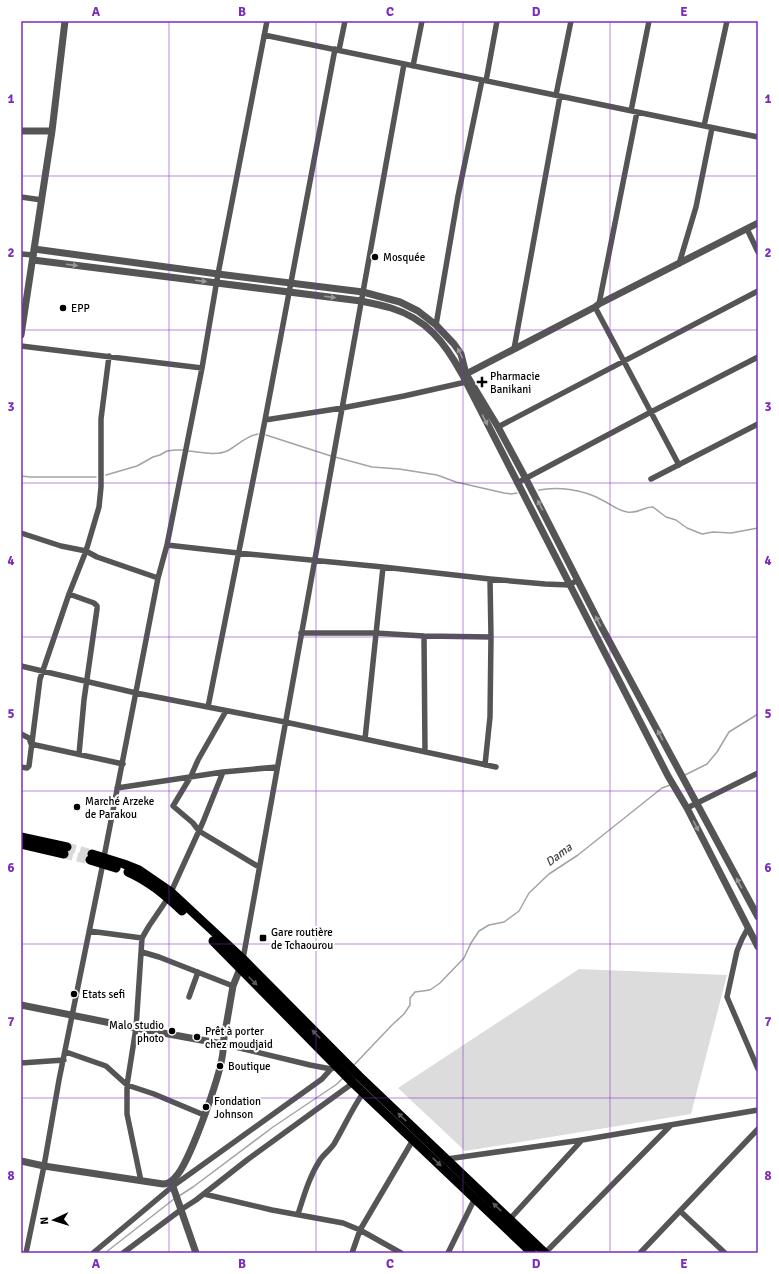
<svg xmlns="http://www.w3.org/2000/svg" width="779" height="1274" viewBox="0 0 779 1274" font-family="Signika,sans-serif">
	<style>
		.green { fill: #dcdcdc }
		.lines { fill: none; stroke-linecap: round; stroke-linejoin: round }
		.stream { stroke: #a3a3a3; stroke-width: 1.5 }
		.primary-tunnel { stroke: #d9d9d9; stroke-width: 9; stroke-dasharray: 9 4.5; stroke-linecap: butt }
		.minor { stroke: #555; stroke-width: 5.5 }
		.tertiary { stroke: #555; stroke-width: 7 }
		.primary { stroke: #000; stroke-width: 9 }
		.oneway { fill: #999 }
		.oneway2 { fill: #595959 }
		.grid { fill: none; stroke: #7b2cbf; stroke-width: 1; stroke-opacity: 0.55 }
		.poi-dot { fill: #000; stroke: #fff; stroke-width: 1.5 }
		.labels { text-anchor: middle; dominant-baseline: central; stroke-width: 4; stroke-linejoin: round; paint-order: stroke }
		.poi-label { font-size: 11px; fill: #000; stroke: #fff; text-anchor: start }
		.water-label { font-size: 12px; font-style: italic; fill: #444; stroke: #fff }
		.neatline { fill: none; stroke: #7b2cbf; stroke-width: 1.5 }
		.grid-label { font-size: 13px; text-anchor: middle; font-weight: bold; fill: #7b2cbf }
	</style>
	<rect width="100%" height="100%" fill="#fff"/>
	<path class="green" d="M579,969L727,975L691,1114L465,1151L398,1088Z"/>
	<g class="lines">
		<path class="stream" d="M266,435L331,456
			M188,451C200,452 216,456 227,451C237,446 245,436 258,434
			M335,457L372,467L399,469L437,475L456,482L504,493L511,494L517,493
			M106,475L137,466L153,457L160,455L167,451L175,450H185
			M21,476L30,477H96
			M539,490C558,486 585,490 602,500C611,504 616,510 627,512C639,514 642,507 653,507L666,517L676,520L687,528L702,534L713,532L731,533L758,528
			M685,775L707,764L717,752L729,732L758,714
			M353,1066L392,1025L404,1014L410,1005V998L415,992L430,990L440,983L464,958L471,943L479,931L489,925L504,922L519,911L529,893L549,874L578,855L662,788L670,785
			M179,1196L193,1187L273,1127L337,1084L343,1078
			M105,1253L174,1199"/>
		<path class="primary-tunnel" d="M67,847L92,854
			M64,854L90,860"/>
		<path class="minor" d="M264,35L758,137
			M339,50L345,21
			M413,66L422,21
			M486,81L497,21
			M556,95L571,21
			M631,111L649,21
			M704,126L727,21
			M21,197L42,200
			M747,229L758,252
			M21,254L34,255
			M679,264L696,207L712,128
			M599,304L637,112
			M595,307L679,465
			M436,325L458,196L482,80
			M21,346L202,368
			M514,349L560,96
			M265,420L342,408L404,396L466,382
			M498,427L758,291
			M651,479L758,424
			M517,483L651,412L758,357
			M21,533L61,546L86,551L97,557L158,578
			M167,545L238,553L383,567L490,579L545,584L570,585L577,580
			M69,594L94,603L97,606V609L84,700L79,754
			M301,633H375L424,636L491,637
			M424,636L425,752
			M21,666L136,693L285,722L496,767
			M208,707L265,420L335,49
			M226,711L198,760L191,776L173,806L193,823L199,831L259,867
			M21,734L29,738L31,744L123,764
			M365,739L383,567
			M485,765L490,717L491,637L490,579
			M21,767L27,768L29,766L40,679L69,594L86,551L99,507L101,487V419L109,356
			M117,788L223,772L277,767
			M687,808L758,773
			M104,857L158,578L167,545L202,368L218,274L267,21
			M171,892L203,822L223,772
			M748,928L742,939L737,951L727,997L758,1069
			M89,931L142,938
			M142,952L159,957L233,986
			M243,959L404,64
			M189,997L198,972
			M223,1044L310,1065L331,1069L333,1068
			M66,1052L106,1066L127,1085L154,1094L204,1115
			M21,1063L64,1060
			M447,1159L582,1140L758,1110
			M141,1181L127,1114V1085L136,1028L142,938L149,926L168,898
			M204,1194L272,1210L343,1223L360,1230L401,1253
			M680,1211L725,1253
			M298,1214C304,1196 309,1177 320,1160C324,1154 330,1150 334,1144C344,1127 352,1109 363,1093
			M510,1219L582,1140
			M26,1253L44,1166L59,1080L103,863
			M93,1253L173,1186L322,1079L331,1069
			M123,1253L182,1209L196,1200L247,1160L353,1083
			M352,1253L360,1230L413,1140
			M448,1253L475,1198
			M545,1253L671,1125
			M640,1253L758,1129"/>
		<path class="tertiary" d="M21,131H52
			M34,249L218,274L363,292L400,302L418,311L436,325L454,344L461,354L466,374L498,427L526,479L601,626L758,917
			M33,260L361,301C371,303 381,305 391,308C427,319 445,343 462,374L570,585L668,776L687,808L758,947
			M21,335L52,131L65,21
			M463,374H466L595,307L599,304L758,223
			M21,1005L136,1028L223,1044
			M21,1161L44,1166L163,1184C170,1184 174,1179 178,1174C191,1157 226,1064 223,1044L233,986L241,966
			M171,1181L196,1253"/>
		<path class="primary" d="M21,837L67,847
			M21,844L64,854
			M92,854L124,864L139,870L171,892L243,959L359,1076L545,1253
			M90,860L116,868
			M128,872C149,881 166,896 182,911
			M213,941L353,1083L532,1253"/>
	</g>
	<defs><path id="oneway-solid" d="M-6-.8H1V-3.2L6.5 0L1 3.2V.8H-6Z"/></defs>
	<g class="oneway">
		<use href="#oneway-solid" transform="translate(72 265) rotate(7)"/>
		<use href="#oneway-solid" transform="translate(201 281) rotate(7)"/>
		<use href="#oneway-solid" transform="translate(330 297) rotate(7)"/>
		<use href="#oneway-solid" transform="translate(460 353) rotate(-116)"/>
		<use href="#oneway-solid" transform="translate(485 420) rotate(63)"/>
		<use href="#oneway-solid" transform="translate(540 505) rotate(-117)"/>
		<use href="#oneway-solid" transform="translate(598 621) rotate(-117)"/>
		<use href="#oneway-solid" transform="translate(660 735) rotate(-118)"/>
		<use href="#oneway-solid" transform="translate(696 826) rotate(63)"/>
		<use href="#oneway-solid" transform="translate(739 883) rotate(-118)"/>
	</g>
	<g class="oneway2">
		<use href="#oneway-solid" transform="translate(253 981) rotate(45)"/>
		<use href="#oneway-solid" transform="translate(316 1034) rotate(-135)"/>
		<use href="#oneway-solid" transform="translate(402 1117) rotate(-136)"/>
		<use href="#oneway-solid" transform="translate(437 1162) rotate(43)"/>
		<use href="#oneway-solid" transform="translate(497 1207) rotate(-137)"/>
	</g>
	<path class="grid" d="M169,21V1253M316,21V1253M463,21V1253M610,21V1253M21,176H758M21,330H758M21,483H758M21,637H758M21,791H758M21,944H758M21,1098H758"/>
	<g class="poi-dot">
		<circle cx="375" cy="257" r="4"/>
		<circle cx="63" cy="308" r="4"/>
		<path d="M480 376h4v4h4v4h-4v4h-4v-4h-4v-4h4z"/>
		<circle cx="77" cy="807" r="4"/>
		<rect x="259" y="934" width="8" height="8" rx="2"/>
		<circle cx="74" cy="994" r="4"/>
		<circle cx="172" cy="1031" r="4"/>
		<circle cx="197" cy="1037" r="4"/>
		<circle cx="220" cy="1066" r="4"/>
		<circle cx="206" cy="1107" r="4"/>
	</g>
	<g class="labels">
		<g class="poi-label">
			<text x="383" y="257">Mosquée</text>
			<text x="71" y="308">EPP</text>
			<text x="490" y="376">Pharmacie<tspan x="490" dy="13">Banikani</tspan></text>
			<text x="85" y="801">Marché Arzeke<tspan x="85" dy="13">de Parakou</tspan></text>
			<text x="271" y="932">Gare routière<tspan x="271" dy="13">de Tchaourou</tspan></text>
			<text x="82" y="994">Etats sefi</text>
			<text x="164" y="1025" text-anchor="end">Malo studio<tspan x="164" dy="13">photo</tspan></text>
			<text x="205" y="1031">Prêt à porter<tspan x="205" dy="13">chez moudjaid</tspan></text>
			<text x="228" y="1066">Boutique</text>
			<text x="214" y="1101">Fondation<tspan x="214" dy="13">Johnson</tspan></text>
		</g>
		<g class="water-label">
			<text transform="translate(559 855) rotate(-37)">Dama</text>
		</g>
	</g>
	<rect width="779" height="1274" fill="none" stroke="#ffffff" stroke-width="44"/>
	<g transform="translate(54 1220) rotate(266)" stroke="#ffffff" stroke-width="3" paint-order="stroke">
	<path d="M0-3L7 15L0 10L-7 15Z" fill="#000000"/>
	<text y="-6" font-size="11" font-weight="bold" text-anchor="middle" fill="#000000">N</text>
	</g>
	<rect x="22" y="22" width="735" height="1230" class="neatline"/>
	<g class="grid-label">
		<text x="96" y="16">A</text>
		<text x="242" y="16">B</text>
		<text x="390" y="16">C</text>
		<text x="536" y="16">D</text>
		<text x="684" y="16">E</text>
		<text x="11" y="103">1</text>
		<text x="768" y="103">1</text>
		<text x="11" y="257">2</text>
		<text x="768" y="257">2</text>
		<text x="11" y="411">3</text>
		<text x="768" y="411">3</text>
		<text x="11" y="565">4</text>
		<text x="768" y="565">4</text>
		<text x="11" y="718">5</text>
		<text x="768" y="718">5</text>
		<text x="11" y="872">6</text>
		<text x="768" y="872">6</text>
		<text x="11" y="1026">7</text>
		<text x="768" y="1026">7</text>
		<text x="11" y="1180">8</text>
		<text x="768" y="1180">8</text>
		<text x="96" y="1268">A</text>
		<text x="242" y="1268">B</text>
		<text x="390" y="1268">C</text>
		<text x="536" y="1268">D</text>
		<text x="684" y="1268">E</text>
	</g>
</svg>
